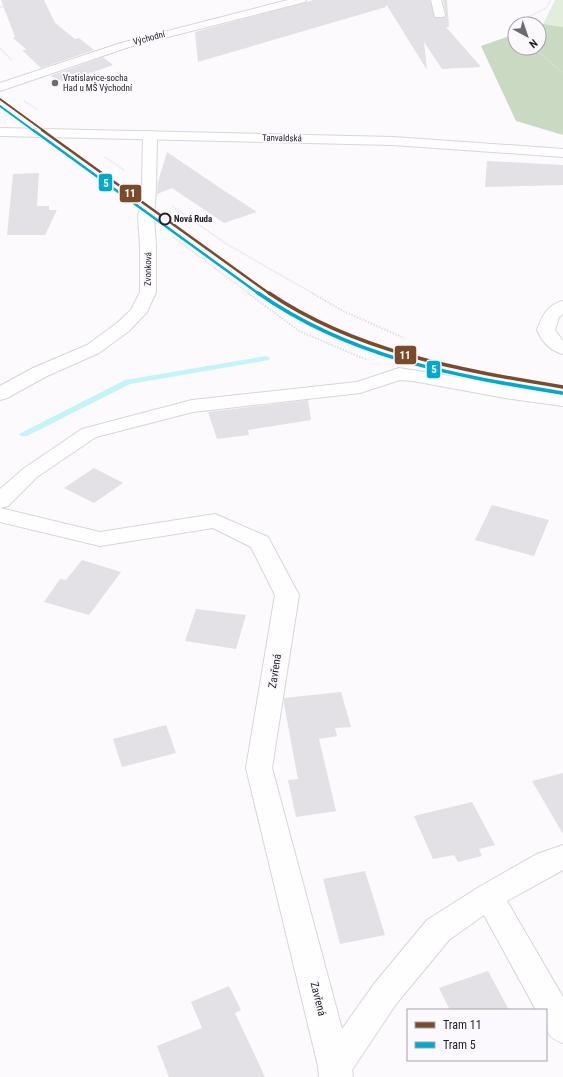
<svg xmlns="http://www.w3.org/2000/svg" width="563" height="1077" viewBox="0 0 563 1077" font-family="'Roboto Condensed',sans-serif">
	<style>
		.green { fill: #e2eedb }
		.forest { fill: #cadac2 }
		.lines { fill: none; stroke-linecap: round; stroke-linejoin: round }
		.stream { fill: #c3f4fa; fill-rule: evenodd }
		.building { fill: #e3e0e6 }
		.minor-casing { stroke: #d8d5db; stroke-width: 2 }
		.secondary-casing { stroke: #d8d5db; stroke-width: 2 }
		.path-far1 { stroke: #e0dfe0; stroke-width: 1.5; stroke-dasharray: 1 1; stroke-linecap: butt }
		.path { stroke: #e0dfe0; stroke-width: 2; stroke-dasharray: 1.5 1.5; stroke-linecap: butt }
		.minor { fill: #fffeff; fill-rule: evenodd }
		.secondary { fill: #fffeff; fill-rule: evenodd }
		.tram-1-far2-casing { stroke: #fcf9fe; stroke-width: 3.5 }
		.tram-1-far1-casing { stroke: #fcf9fe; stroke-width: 4.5 }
		.tram-1-casing { stroke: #fcf9fe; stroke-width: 6 }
		.tram-2-far2-casing { stroke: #fcf9fe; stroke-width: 3.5 }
		.tram-2-far1-casing { stroke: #fcf9fe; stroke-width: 4.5 }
		.tram-2-casing { stroke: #fcf9fe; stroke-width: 6 }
		.tram-1-far2 { stroke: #7a4b2a; stroke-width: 2 }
		.tram-1-far1 { stroke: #7a4b2a; stroke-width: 2.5 }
		.tram-1 { stroke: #7a4b2a; stroke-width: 3.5 }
		.tram-2-far2 { stroke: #00a9ce; stroke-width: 2 }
		.tram-2-far1 { stroke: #00a9ce; stroke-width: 2.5 }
		.tram-2 { stroke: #00a9ce; stroke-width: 3.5 }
		.poi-dot { fill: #6e6a72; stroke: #fcf9fe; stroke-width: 1.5 }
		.stop-dot { fill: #fcf9fe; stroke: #221d27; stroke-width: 2 }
		.labels { text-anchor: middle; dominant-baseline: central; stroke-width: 4; stroke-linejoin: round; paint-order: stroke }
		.far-street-label { font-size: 9px; fill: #221d27; stroke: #fcf9fe }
		.far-poi-label { font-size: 9px; fill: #221d27; stroke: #fcf9fe; text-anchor: start }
		.far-stop-label { font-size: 9px; font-weight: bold; fill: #221d27; stroke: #fcf9fe; text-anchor: start }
		.street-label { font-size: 11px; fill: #221d27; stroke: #fcf9fe }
		.line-badge { stroke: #fcf9fe; stroke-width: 1.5 }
		.badge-label { font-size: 11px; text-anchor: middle; font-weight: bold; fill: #fff }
	</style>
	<rect width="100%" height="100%" fill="#fcfafd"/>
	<path class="green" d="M555,0H563V27L543,24Z"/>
	<path class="forest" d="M543,24L563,27V135L516,121L481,46L515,34V48H539V26Z"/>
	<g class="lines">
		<path class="stream" d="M266,356L270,358L269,360L130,384L27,436H21L19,434L125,380Z"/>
	</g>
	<path class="building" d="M1,0H44L55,23L75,39L79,38L94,50L41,68L22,50H27L13,38L15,37Z
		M314,0H430L435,18H443L446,16L443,0H447L449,27H446L481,67L442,69L424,42L427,70L386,4V7L198,62L195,32Z
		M103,57L113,65L65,82L50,76Z
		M167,152L223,190L257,212L224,223L172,188L157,194L158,182Z
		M487,161L563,165V185L485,187Z
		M39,173L37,206H49V210H57L45,235H7L13,174Z
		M308,400L311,420L248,430L249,435L217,439L208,412Z
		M94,468L123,483L94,503L64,488Z
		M492,505L549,520L534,556L475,540Z
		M82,560L121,572L89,615L44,602L60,579L66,580Z
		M196,609L246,615L236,649L185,641Z
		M341,692L351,727L335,728L337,736L319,739L336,811L296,817L288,780L298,779L284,704V698Z
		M166,725L176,753L122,767L113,739Z
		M563,773V834L532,781Z
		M472,802L495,845L479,849L482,856L458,862L454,855L433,859L414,816Z
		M365,871L385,935L340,944L323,879Z
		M488,971L509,1010H450L439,988Z
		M229,986L241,1010L235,1013L265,1077H169L157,1046L202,1028L191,1002Z"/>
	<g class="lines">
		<defs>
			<path id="minor" d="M288,0H306L305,2L129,47L0,91V83L121,43Z
				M431,0H441L445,15L443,17H435Z
				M150,131L155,132L157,135L156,189L154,217L156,245V292L147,312L129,331L99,353L47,376L7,398L0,400V386L33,368L87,345L117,323L131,310L140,292V245L138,217L142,189L143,135L145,132Z
				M399,368L563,394V406L505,398L413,381L400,380L360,393L193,412L96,437L37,477L8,506L0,508V489L23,469L82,429L192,400L357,382Z
				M0,508L100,532L215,514L268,537L299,595L272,768L342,1029L374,984L427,920L479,887L537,854L563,845V870L507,901L563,997V1043C544,1036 546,1029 546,1010H536L484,915L449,940L396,1004L352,1070L353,1077H319L318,1066L246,768L275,595L251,547L213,528L100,546L0,522Z"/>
			<path id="secondary" d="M0,128L393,137L563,149V157L393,145L0,136Z
				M563,301V314L559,317L555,330L563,341V354C551,351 542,342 537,330C542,316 547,305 563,301Z"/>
		</defs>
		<use href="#minor" class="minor-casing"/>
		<use href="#secondary" class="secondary-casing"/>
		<path class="path-far1" d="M0,7H4
			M519,24V22L546,8L551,0
			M0,48L12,61
			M534,48L563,73
			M24,101L38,110
			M105,157L125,171
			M172,206L225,243L314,294
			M173,237L250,294"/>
		<path class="path" d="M248,293L299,331L367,360
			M312,293L343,311L404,338"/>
		<use href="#minor" class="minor"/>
		<use href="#secondary" class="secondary"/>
		<defs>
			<path id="tram-1-far2" d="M0,99L44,131"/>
			<path id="tram-1-far1" d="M42,130L270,294"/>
			<path id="tram-1" d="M269,293C356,352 460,370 563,387"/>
			<path id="tram-2-far2" d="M0,106L34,131"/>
			<path id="tram-2-far1" d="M33,130L259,294"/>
			<path id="tram-2" d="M258,293C351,358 452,375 562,393"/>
		</defs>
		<use href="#tram-1-far2" class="tram-1-far2-casing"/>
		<use href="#tram-1-far1" class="tram-1-far1-casing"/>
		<use href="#tram-1" class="tram-1-casing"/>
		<use href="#tram-2-far2" class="tram-2-far2-casing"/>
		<use href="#tram-2-far1" class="tram-2-far1-casing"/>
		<use href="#tram-2" class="tram-2-casing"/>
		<use href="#tram-1-far2" class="tram-1-far2"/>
		<use href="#tram-1-far1" class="tram-1-far1"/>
		<use href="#tram-1" class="tram-1"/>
		<use href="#tram-2-far2" class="tram-2-far2"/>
		<use href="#tram-2-far1" class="tram-2-far1"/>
		<use href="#tram-2" class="tram-2"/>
	</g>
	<circle class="poi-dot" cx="55" cy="83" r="4"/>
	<circle class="stop-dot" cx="165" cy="219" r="5.5"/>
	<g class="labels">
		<g class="far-street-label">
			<text transform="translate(149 38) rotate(-15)">Východní</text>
			<text transform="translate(282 138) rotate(1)">Tanvaldská</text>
			<text transform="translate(148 269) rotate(-89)">Zvonková</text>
		</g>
		<g class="far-poi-label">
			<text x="63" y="78">Vratislavice-socha<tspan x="63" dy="10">Had u MŠ Východní</tspan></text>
		</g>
		<g class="far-stop-label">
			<text x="174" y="219">Nová Ruda</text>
		</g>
		<g class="street-label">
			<text transform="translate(275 671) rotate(-81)">Zavřená</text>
			<text transform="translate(318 999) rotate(76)">Zavřená</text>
		</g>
	</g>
	<g class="line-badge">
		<rect x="98" y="173" width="15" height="19" rx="4" fill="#00a9ce"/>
		<rect x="119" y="184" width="23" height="19" rx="4" fill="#7a4b2a"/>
		<rect x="394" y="345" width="23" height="20" rx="4" fill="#7a4b2a"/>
		<rect x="426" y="360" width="15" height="19" rx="4" fill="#00a9ce"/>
	</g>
	<g class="badge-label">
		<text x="106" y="187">5</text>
		<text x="130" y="197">11</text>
		<text x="405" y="359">11</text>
		<text x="434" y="373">5</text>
	</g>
	<rect x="407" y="1009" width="140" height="52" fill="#fcf9fe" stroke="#a5a1a8"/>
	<rect x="415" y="1022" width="20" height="6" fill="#7a4b2a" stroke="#a5a1a8"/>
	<text x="443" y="1029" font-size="12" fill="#221d27">Tram 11</text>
	<rect x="415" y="1042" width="20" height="6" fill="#00a9ce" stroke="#a5a1a8"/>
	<text x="443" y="1049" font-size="12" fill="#221d27">Tram 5</text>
	<g transform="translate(527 36) rotate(140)"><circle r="19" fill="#fcf9fe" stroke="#a5a1a8"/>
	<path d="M0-3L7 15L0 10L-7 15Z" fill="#6e6a72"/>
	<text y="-6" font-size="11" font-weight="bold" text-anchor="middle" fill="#221d27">N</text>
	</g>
</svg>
